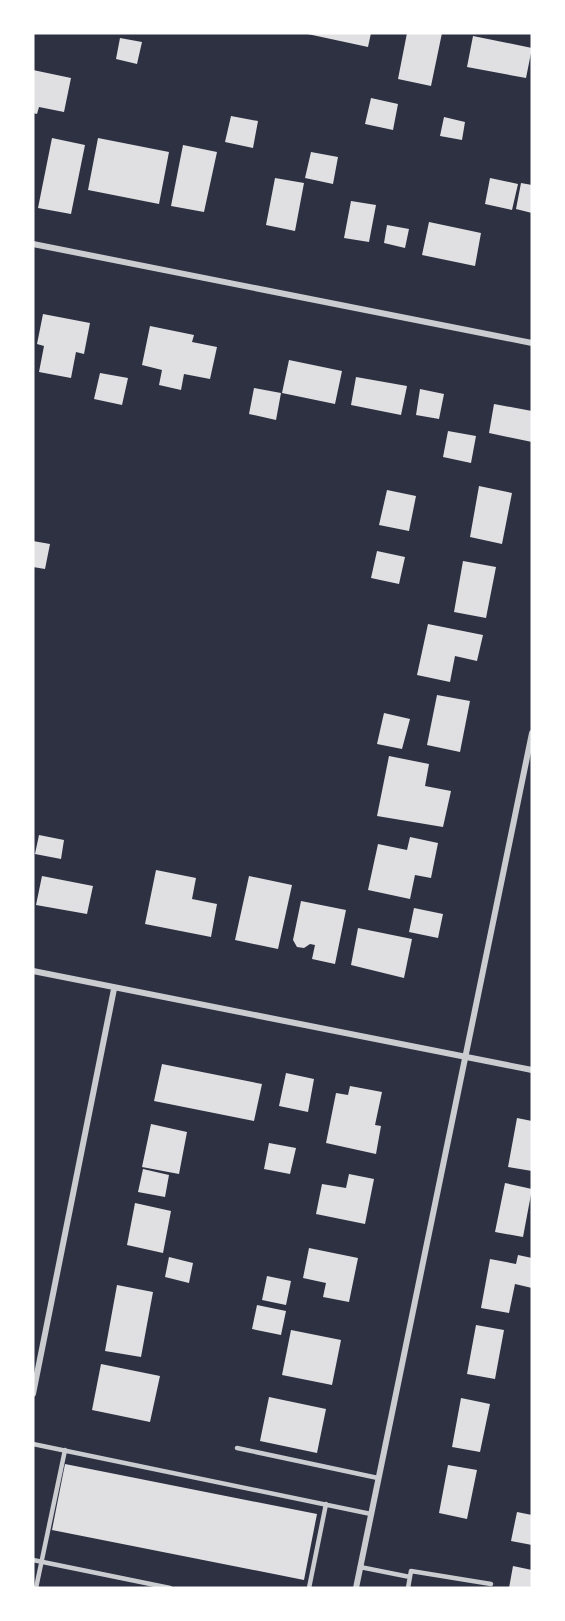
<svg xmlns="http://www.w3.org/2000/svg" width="565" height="1621" viewBox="0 0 565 1621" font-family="'Noto Sans',sans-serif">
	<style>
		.building { fill: #e0e0e3 }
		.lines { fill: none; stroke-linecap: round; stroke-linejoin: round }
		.service { stroke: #caccd0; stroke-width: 4.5 }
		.minor { stroke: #caccd0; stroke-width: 6 }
	</style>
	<rect width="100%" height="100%" fill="#2d3142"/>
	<path class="building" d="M303,33H371L368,47Z
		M407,33H442L431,86L398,79Z
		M473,36L532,48L526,78L467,67Z
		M120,38L142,42L137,64L116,59Z
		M33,70L71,78L64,112L39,107L37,114L33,113Z
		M371,98L398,104L393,130L365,124Z
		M231,116L258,121L253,148L225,142Z
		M444,117L465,122L462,140L440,136Z
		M52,138L85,145L71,214L38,208Z
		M98,138L169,152L159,204L88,190Z
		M183,145L217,152L204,212L171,206Z
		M311,152L338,157L333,184L305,178Z
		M275,178L304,183L295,231L266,225Z
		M490,178L518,184L512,210L485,204Z
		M521,183L532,185V213L516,209Z
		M351,201L376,205L369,242L344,238Z
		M429,222L481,233L475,266L422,255Z
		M387,225L409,229L405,248L384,243Z
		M43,314L90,323L84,354L76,352L71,378L39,372L44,346L37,344Z
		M150,326L194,335L192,342L217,347L210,379L184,374L181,390L159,385L162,370L142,365Z
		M289,360L342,371L335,404L282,393Z
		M100,373L128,378L122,405L94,399Z
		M356,377L407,386L401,415L351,405Z
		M254,388L281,393L276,420L249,414Z
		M420,389L444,394L439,419L416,415Z
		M494,404L532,411V442L489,433Z
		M448,431L476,436L471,463L443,457Z
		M479,486L512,493L502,544L470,537Z
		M387,490L416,496L409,531L379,525Z
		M33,541L50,544L45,569L33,567Z
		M377,551L405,557L399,584L371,578Z
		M463,561L496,567L486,618L454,612Z
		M428,624L483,635L477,661L455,656L450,682L417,675Z
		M437,695L470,701L460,752L427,745Z
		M384,713L410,719L402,749L377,744Z
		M389,756L429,764L425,786L451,791L443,827L377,816Z
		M39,835L64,840L61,859L35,854Z
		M410,837L438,843L431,878L415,875L410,899L368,890L378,844L407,850Z
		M156,870L196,878L192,899L217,904L211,937L145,924Z
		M42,876L93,886L87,914L36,905Z
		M249,876L292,885L278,949L235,940Z
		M301,901L346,910L335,964L312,959L315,945L310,944L304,948L297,947L293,940Z
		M414,908L443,914L438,938L409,932Z
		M358,928L412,939L404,978L351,965Z
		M162,1064L262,1084L254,1121L154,1101Z
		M286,1073L314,1079L308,1112L279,1106Z
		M350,1086L382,1092L375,1125L381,1126L376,1154L326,1143L336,1093L348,1095Z
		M517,1118L532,1121V1171L508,1167Z
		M151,1124L187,1132L179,1174L142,1167Z
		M269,1143L296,1148L290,1174L264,1169Z
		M143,1169L169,1175L165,1197L138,1192Z
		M349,1174L374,1179L365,1224L316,1214L322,1184L346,1188Z
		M505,1183L532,1189L523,1237L495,1232Z
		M135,1203L171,1211L163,1253L127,1245Z
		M309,1248L358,1258L349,1302L323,1297L326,1283L303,1278Z
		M518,1255L532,1258V1288L515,1284L509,1313L481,1308L490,1259L516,1264Z
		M169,1257L193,1263L189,1283L165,1277Z
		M267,1276L291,1281L286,1305L262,1300Z
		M117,1285L153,1292L141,1357L105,1351Z
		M257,1305L286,1311L281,1335L252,1329Z
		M476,1325L504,1330L495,1379L467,1374Z
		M291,1330L341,1340L332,1385L282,1375Z
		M101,1364L160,1376L150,1422L92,1410Z
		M269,1397L326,1409L317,1453L260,1441Z
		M461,1398L490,1404L480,1452L452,1447Z
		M65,1464L317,1514L304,1580L52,1530Z
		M448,1465L477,1470L467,1519L439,1513Z
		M517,1512L532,1515V1545L511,1541Z
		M513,1566L532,1570V1588H509Z"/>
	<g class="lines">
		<path class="service" d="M33,1444L371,1514
			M237,1448L378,1478
			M33,1560L170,1588
			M360,1567L410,1577
			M36,1588L65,1450
			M309,1588L326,1504
			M408,1588L411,1571L491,1584"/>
		<path class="minor" d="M33,244L532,343
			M33,971L532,1070
			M33,1394L114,989
			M356,1588L532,733"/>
	</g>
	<rect width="565" height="1621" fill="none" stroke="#ffffff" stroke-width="69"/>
</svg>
